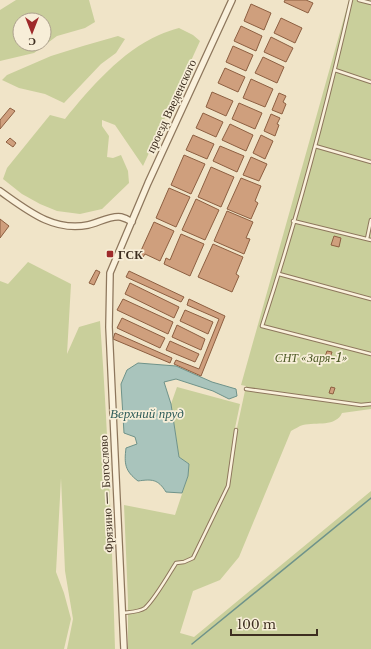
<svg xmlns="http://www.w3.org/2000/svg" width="371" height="649" viewBox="0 0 371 649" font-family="'Libre Baskerville',serif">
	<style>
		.green { fill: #c9cf9b; fill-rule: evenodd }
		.water { fill: #a9c4bc; stroke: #6f938a }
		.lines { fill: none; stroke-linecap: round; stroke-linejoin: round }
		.stream { stroke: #6f938a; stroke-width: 1.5 }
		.building { fill: #cf9f7d; stroke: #8d5f41 }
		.service-casing { stroke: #8d765c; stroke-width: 4.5 }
		.tertiary-casing { stroke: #8d765c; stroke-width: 8 }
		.service { stroke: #faf1dc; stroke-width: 2.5 }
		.tertiary { stroke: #faf1dc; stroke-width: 5.5 }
		.poi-dot { fill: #9e2a2b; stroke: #f7eed8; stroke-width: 1.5 }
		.labels { text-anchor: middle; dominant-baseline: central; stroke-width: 3.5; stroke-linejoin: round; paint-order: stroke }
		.street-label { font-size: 12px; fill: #3d2e20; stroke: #f7eed8 }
		.poi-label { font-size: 12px; font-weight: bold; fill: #3d2e20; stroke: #f7eed8; text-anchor: start }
		.park-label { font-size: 12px; font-style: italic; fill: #4d5a26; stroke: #f7eed8 }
		.water-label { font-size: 13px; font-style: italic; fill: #2f5d5a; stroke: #f7eed8 }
	</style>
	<rect width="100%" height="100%" fill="#f0e4c8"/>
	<path class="green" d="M16,0H89L95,22L85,28L57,36L34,53L0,61V10ZM20,20H44V44H20Z
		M349,0H371V409L342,413C336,427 316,422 303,425C299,426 295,429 291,431L239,557L220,580L193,591L180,633L194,637L371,491V649H128V601L124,505L175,515L188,476L189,464L179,457L171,404L177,387L240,404L235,428H237L246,386L241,385Z
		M179,28L193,35L200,41L143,166L115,125L102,120V126L109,136L107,157L113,158L121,155L128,171L129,183L102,209L80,214L57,211L40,204L22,194L3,179L7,168L50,115L65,119C90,88 122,51 159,35C165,32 172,30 179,28Z
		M118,36L125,39L116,53L101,64L64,103L45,94L19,88L2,80L7,75L51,56L83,46Z
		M28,262L71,284L67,354L79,327L100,321C108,430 112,540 115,649H67L73,619L65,571L61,478L56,572L64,593L71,619L64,649H0V281L8,284Z"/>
	<path class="water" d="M138,363L176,366L212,382L236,389L237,396L229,399L213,391L176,379L164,382L171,404L179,457L189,464L188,476L182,493L166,492C158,479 152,479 138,481C125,471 124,464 126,448L137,444L135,437L124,433L121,384L127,370Z"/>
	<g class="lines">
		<path class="stream" d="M192,644L371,498"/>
	</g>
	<path class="building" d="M285,0H306L313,3L308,13L284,2Z
		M251,4L271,13L264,30L244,21Z
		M281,18L302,28L295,43L274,33Z
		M241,26L262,36L256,51L234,41Z
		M271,37L293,48L286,62L264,52Z
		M233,46L253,55L246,71L226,62Z
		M263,57L284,67L277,83L255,73Z
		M225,68L245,77L238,92L218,83Z
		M251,79L273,89L265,107L243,98Z
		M212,92L233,101L226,116L206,107Z
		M279,93L286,96L283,102L286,104L282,114L272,110Z
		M239,103L262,113L255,129L232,119Z
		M10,108L15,111L0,129V120Z
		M203,113L223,122L216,137L196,128Z
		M271,114L280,118L277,124L279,125L275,136L264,131Z
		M230,124L253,135L246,151L222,140Z
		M193,135L214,144L207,159L186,150Z
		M261,135L273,141L265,159L253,153Z
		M10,138L16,143L13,147L6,142Z
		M220,146L244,156L237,172L213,161Z
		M184,155L205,164L191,194L171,185Z
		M251,157L267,164L259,181L243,175Z
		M211,167L234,177L221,207L198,197Z
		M241,178L261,186L255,201L258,203L251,219L227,209Z
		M169,188L190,197L176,227L156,218Z
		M196,199L219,210L205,240L182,230Z
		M227,211L253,222L246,238L250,239L244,254L214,241Z
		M0,219L9,226L0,238Z
		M154,222L174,231L160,261L145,254L143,257L139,255Z
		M181,234L204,244L190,276L164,264L166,258L170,260Z
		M334,236L341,238L339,247L331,245Z
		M213,244L243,257L236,274L239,276L232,292L198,277Z
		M96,270L100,272L94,285L89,283Z
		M129,271L184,297L181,302L126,277Z
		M130,283L179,307L174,318L125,294Z
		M123,299L173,322L168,334L117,310Z
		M189,299L225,316L201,376L174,364L176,360L199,369L219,319L187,305Z
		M185,310L213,322L208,334L180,321Z
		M122,318L165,338L160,348L117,328Z
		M177,325L205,339L201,350L172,337Z
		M115,333L172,358L170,363L113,339Z
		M170,341L199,354L195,362L166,350Z
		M327,351L332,352L330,358L325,357Z
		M331,387L335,388L333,394L329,393Z"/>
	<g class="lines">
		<defs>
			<path id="service" d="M351,0C326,110 297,219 262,326L371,354
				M359,0L371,3
				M335,70L371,82
				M315,146L371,162
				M293,221L371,240
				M367,239L371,220
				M279,274L371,299
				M246,389L361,405L371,404
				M123,613C131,612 139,612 145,608C155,599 169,574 176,563L184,562L193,558L228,486L236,430"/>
			<path id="tertiary" d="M0,191C27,210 53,232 88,225C98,223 111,215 121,217C125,218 129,220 132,222
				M124,649L109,327L110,273L148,183L232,0"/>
		</defs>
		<use href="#service" class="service-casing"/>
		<use href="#tertiary" class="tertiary-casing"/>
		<use href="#service" class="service"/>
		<use href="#tertiary" class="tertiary"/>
	</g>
	<rect class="poi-dot" x="106" y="250" width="8" height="8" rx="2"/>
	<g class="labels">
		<g class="street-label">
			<text transform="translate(171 106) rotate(-65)">проезд Введенского</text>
			<text transform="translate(106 494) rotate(-93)">Фрязино — Богослово</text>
		</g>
		<g class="poi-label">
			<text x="118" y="254">ГСК</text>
		</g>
		<g class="park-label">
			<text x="311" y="357">СНТ «Заря-1»</text>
		</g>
		<g class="water-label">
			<text x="147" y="413">Верхний пруд</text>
		</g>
	</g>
	<g transform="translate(32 32) rotate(180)"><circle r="19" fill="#f7eed8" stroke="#ada18e"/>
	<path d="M0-3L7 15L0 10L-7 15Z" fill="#9e2a2b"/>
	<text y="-6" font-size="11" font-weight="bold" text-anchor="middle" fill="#3d2e20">С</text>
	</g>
	<path d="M231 629v6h86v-6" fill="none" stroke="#3d2e20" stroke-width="2"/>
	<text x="237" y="629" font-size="12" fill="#3d2e20" stroke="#f7eed8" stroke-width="3" paint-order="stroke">100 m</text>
</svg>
